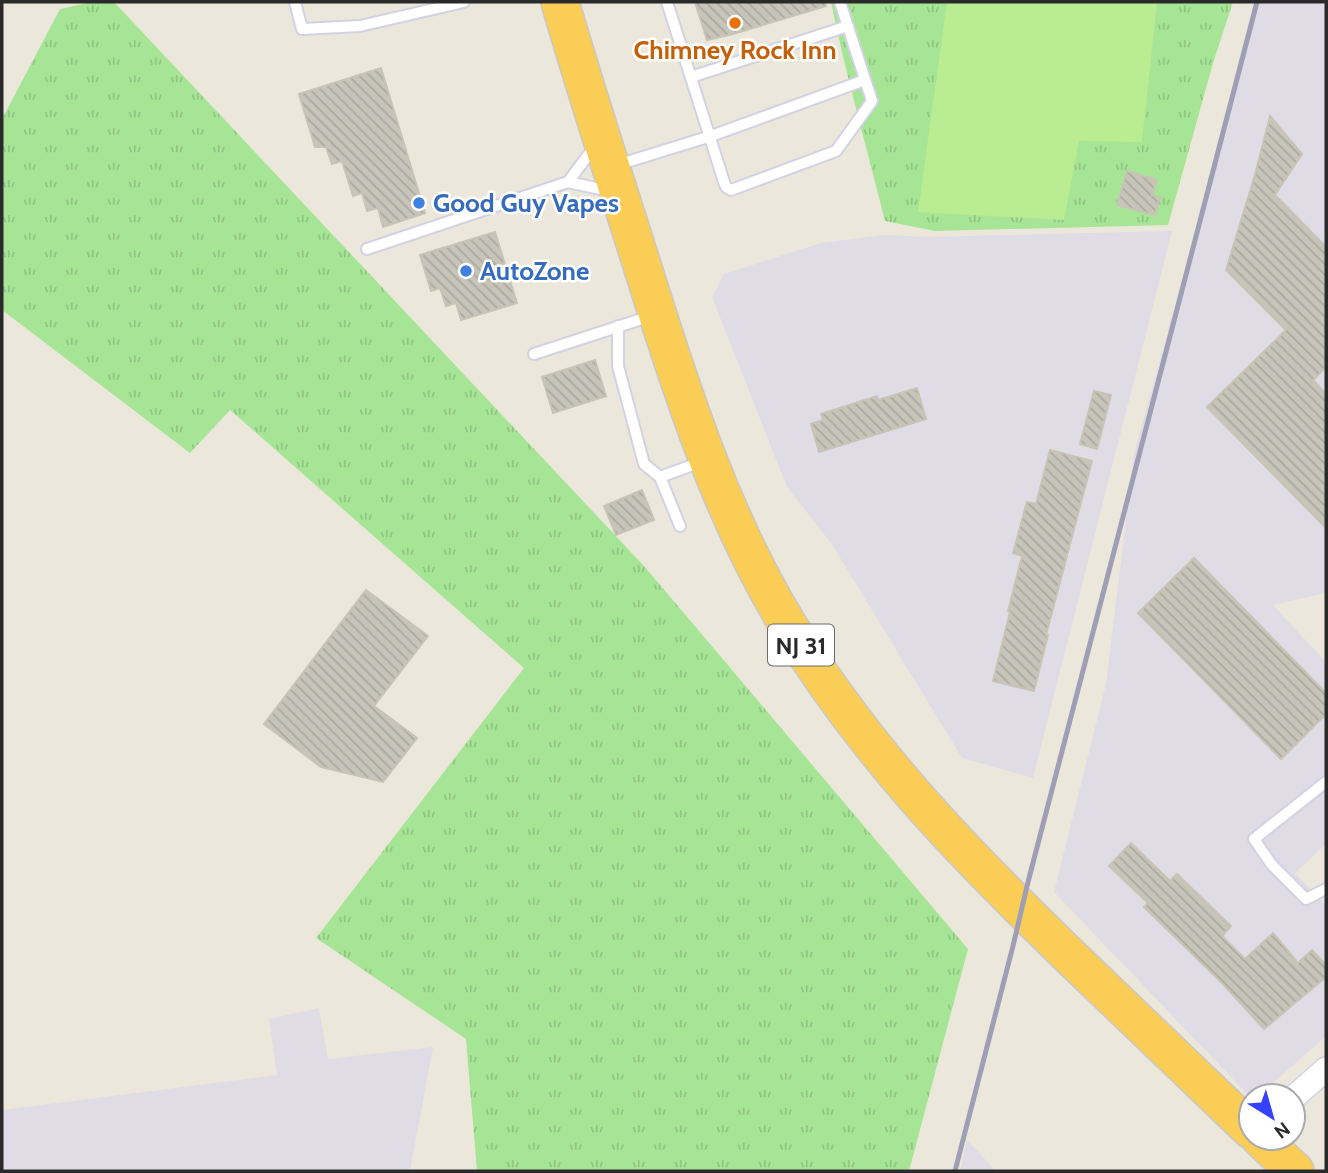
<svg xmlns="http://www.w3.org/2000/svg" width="1328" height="1173" font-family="Cabin,sans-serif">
<defs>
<pattern id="grass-tufts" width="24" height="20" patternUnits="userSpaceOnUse" patternTransform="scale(1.75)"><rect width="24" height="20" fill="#a6e596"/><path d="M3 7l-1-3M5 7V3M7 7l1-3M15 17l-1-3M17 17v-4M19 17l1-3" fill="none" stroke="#8fc581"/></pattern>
<pattern id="building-back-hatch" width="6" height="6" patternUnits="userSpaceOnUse" patternTransform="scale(1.75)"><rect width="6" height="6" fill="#c7c5ba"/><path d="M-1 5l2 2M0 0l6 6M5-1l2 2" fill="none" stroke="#aba9a0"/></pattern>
</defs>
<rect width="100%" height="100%" fill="#ece7db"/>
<!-- industrial -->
<g fill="#e0dce5">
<polygon points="1259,2 1326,2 1326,230 1325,232 1326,234 1326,593 1273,605 1326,662 1326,844 1295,873 1326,905 1326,1036 1258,1096 1251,1096 1251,1098 1054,892 1106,684 1134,454"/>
<polygon points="1172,231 1033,778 962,758 831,543 787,487 712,297 724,274 821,243 884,235 927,237"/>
<polygon points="319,1008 328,1059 433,1047 410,1171 2,1171 2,1110 277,1075 269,1019"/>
<polygon points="967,1140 996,1171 960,1171"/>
</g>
<!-- grass -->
<g fill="url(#grass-tufts)">
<polygon points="92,2 114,2 644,566 968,949 909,1171 477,1171 466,1039 316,938 524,668 230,410 190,453 2,310 2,119 60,9"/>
<path d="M831,2H1233L1213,63L1168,225L935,231L885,221C867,148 846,76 831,2Z"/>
</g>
<!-- pitch -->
<polygon fill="#baec91" points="947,2 1157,2 1142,142 1079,141 1064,220 918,212"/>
<!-- building -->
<g fill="url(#building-back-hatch)" stroke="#c8c4b5" stroke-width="2">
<polygon points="695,2 825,2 826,6 733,34 707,40"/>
<polygon points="381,68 425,213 383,227 378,208 367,211 362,193 353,196 342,161 332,164 326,147 315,147 299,94"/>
<polygon points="1270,116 1302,154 1275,195 1326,247 1326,367 1313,380 1326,394 1326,528 1207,407 1286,330 1226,270 1255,175"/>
<polygon points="1127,171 1157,180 1152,195 1160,197 1155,215 1117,205"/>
<polygon points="495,232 517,303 461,320 456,303 446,306 440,288 431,291 420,255"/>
<polygon points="595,360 606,396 553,413 542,377"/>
<polygon points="917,388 926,419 819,452 811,424 823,420 821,414 877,396 878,400"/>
<polygon points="1094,391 1111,395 1097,449 1080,444"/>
<polygon points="1050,450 1092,461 1046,635 1048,635 1034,691 993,681 1010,612 1008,611 1022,556 1013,553 1027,502 1036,504"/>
<polygon points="642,490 654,520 616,535 604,506"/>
<polygon points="1194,558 1326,693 1326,714 1281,759 1138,613"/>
<polygon points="366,590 428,636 374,706 417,738 383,782 321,767 264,724"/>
<polygon points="1131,843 1170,881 1177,874 1231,926 1222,936 1245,959 1273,933 1298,963 1312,950 1326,965 1326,977 1264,1029 1222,983 1144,907 1148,903 1109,866"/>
</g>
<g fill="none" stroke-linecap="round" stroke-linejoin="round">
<!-- service casing -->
<g stroke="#d1d2e3" stroke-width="14">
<g id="service">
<polyline points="295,2 302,29 360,26 464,2"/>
<polyline points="667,2 724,182 726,187 731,190 836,151 872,101 840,2"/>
<polyline points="691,77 848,26"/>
<polyline points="617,165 711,136 865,80"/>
<polyline points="568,182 610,191"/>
<polyline points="367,249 568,182 595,146"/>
<polyline points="618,326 618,366 644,464 660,477"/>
<polyline points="534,354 651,316"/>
<polyline points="680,526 660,477 701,462"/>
<polyline points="1326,782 1254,839 1272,865 1306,899 1326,889"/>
</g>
</g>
<!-- minor casing -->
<g stroke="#d1d2e3" stroke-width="26">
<polyline id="minor" points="1293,1098 1326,1069"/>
</g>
<!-- trunk casing -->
<g stroke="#c8c8c8" stroke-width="40">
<g id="trunk">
<path d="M560,2C589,102 622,201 653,300C688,410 725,520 785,620C865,753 968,858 1079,965C1136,1020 1193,1075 1251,1130"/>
<polyline points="1260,1138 1295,1171"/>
</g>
</g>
<!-- service -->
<use href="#service" stroke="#fff" stroke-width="10"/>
<!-- minor -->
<use href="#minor" stroke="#fff" stroke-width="23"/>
<!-- trunk -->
<use href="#trunk" stroke="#facd56" stroke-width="37"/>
<!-- rail -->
<polyline stroke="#9e9eb5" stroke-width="5" points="955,1171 1013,946 1028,882 1257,2"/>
</g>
<!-- markers -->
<circle fill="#e8710a" stroke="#fff" stroke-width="2.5" cx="735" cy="23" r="7"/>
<g fill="#3f7fe0" stroke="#fff" stroke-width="2.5">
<circle cx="419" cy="203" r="7"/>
<circle cx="466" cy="271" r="7"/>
</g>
<g text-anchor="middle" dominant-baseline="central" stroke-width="5" stroke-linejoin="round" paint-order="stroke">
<!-- shield labels -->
<rect fill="#fff" stroke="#6a6a6a" stroke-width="2" x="768" y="624.5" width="66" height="41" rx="5"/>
<g font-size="24" font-weight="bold" fill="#2a2a2a">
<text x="801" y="645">NJ 31</text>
</g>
<!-- food labels -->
<g font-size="26" font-weight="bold" fill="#c56008" stroke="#fff">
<text x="735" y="50">Chimney Rock Inn</text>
</g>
<!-- shop labels -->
<g font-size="26" font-weight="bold" fill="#366cbe" stroke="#fff" text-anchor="start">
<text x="433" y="203">Good Guy Vapes</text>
<text x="480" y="271">AutoZone</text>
</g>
</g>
<!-- border -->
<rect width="1328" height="1173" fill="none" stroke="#2a2a2a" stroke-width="7"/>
<!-- north arrow -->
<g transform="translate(1272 1117) rotate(143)"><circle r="33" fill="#ffffff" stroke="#aaaaaa" stroke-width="2"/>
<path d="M0-5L12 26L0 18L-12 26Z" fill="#3641fe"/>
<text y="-10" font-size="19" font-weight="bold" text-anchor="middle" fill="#2a2a2a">N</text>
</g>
</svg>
